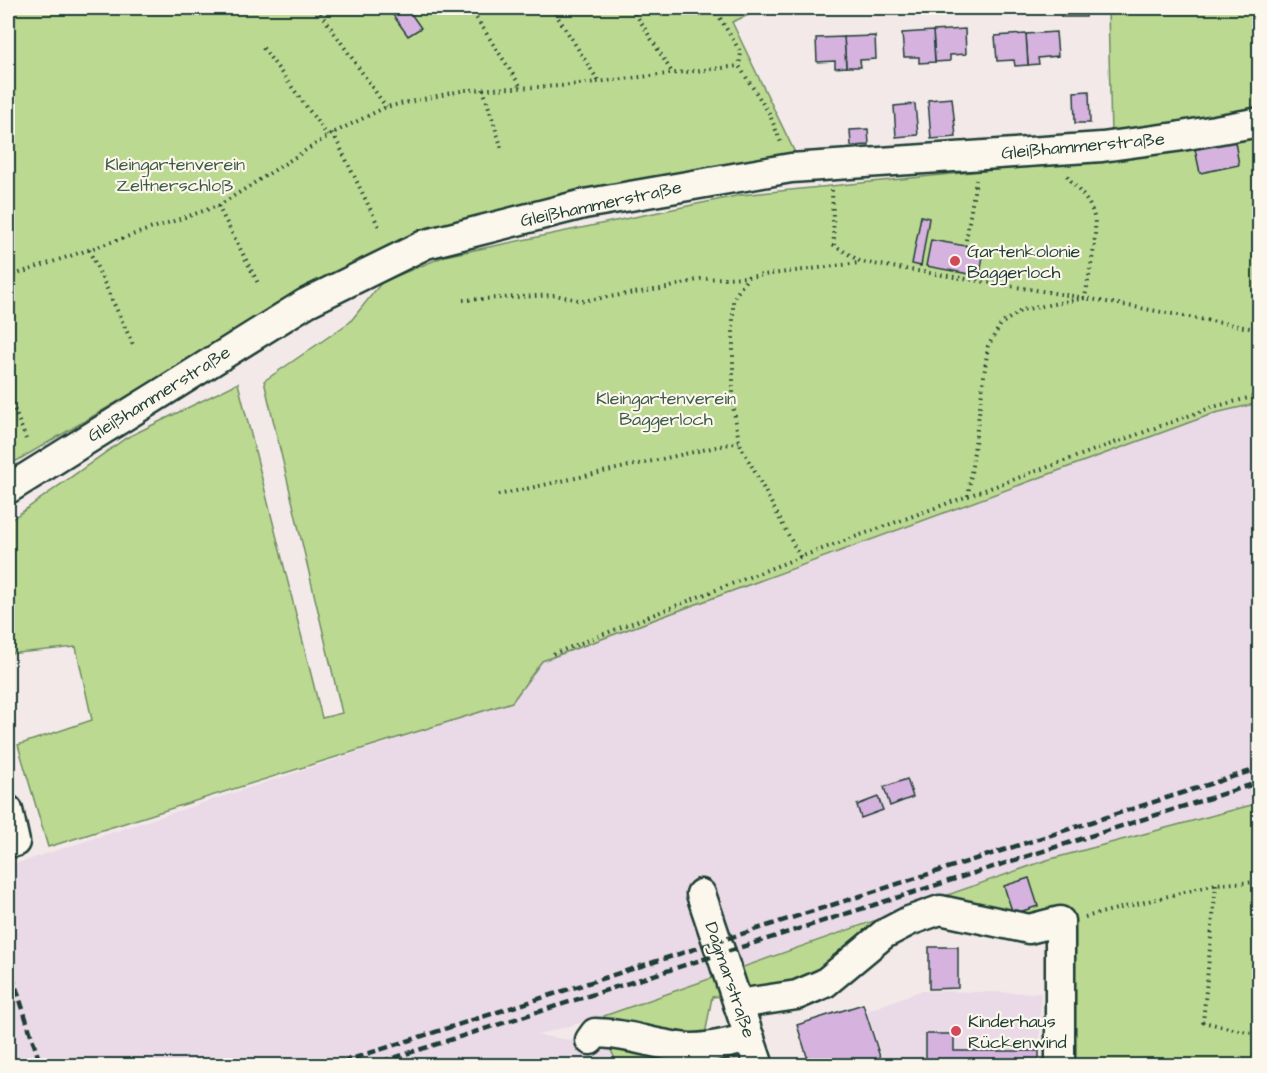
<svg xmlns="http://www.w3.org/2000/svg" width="1267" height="1073" font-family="'Architects Daughter',sans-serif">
<rect width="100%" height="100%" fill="#f3e9e9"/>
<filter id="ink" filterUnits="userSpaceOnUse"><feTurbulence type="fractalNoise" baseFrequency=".0167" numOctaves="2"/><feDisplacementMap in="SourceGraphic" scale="12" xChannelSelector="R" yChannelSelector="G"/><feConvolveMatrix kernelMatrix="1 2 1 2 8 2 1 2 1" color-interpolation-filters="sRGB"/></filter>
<g filter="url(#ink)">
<!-- built -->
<g fill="#ead9e6">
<polygon points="1259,403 1259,803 1047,860 604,1016 537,1035 609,1046 618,1065 8,1065 8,836 15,864 512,702 542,661 1215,413"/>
<polygon points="920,991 1041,993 1039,1065 885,1065 867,1011"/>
<polygon points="746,1055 750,1066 695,1066 711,1058"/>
</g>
<!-- green -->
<g fill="#bcd992" stroke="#6e8b63" stroke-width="1.5">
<polygon points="8,8 765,8 732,22 797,157 639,181 454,221 349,266 8,466"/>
<polygon points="1108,8 1259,8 1259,108 1111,135"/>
<polygon points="1259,129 1259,403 1215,413 542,661 512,702 48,847 18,745 92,720 76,647 8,654 8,522 126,438 238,383 322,718 342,713 264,381 350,322 382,282 445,256 741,195 1063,163"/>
<polygon points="1259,803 1259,1065 1072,1065 1073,926 1022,922 942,903 796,988 712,997 705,1035 711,1058 695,1065 618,1065 609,1046 604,1016 1047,860"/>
</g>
<!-- building -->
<g fill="#d5b3de" stroke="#1f3d34" stroke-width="1.5">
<polygon points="388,8 407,8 421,28 408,36"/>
<rect x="1061" y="8" width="25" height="9"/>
<polygon points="965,29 966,54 950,55 950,61 935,62 933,31"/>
<polygon points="933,31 935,62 919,63 919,57 904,57 902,33"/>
<polygon points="1056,32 1058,56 1038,58 1039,64 1028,65 1026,34"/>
<polygon points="1026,34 1028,65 1015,66 1014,60 997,61 995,36"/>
<polygon points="875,36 876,59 860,60 861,67 846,67 844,37"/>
<polygon points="844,37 846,67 835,68 835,61 817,62 816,38"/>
<polygon points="1089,91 1090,123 1075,123 1074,92"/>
<polygon points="952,98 956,137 931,139 928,100"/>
<polygon points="915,104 918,135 896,137 894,106"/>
<polygon points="868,129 869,145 851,146 850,130"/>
<polygon points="1234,136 1239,165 1200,173 1194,144"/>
<polygon points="921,216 929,218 921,266 912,264"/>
<polygon points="931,240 972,247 970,253 983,255 980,276 926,266"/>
<polygon points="907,779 913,797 890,806 884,787"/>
<polygon points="878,797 883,810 861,818 857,805"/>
<polygon points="1029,878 1038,906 1013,914 1004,886"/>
<polygon points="929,947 958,947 958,988 929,989"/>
<polygon points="863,1004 883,1066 810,1066 797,1025"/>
<polygon points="926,1034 954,1034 954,1051 1039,1051 1039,1066 926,1066"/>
</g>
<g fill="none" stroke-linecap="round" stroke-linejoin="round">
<!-- minor casing -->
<g stroke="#1f3d34" stroke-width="33">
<g id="minor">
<polyline points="8,489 306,303 426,244 584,204 791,168 1102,147 1176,137 1260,122"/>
<polyline points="8,810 15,842"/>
<polyline points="701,894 759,1066"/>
<polyline points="738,1004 797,995 825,983 884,934 909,921 940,910 1029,929 1060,921 1060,1066"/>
<path d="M590,1040L595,1033C628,1033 657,1046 689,1048C710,1049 730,1042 750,1038"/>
</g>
</g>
<!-- path -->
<g stroke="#1f3d34" stroke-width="4" stroke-dasharray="1.5 4.5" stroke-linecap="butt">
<polyline points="317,8 386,107"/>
<polyline points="470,8 521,87"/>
<polyline points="552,8 599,82"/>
<polyline points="632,8 673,74"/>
<polyline points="714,8 741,53 739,66"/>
<polyline points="263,48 328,136"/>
<polyline points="483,89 502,149"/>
<polyline points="333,133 379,227"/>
<path d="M832,190L834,245L861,262L1085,298C1088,276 1100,234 1093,213C1088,197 1074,187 1066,174"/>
<polyline points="218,206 259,285"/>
<polyline points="965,246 976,180"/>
<polyline points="89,250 134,347"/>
<polyline points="8,277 218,206 333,133 386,107 465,90 561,86 739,66 769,113 782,145"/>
<polyline points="463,300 555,295 582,301 667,288 701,279 747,277"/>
<polyline points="8,393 26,439"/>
<polyline points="498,495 739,442"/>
<polyline points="968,496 988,346 1001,324 1022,310 1085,298 1260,330"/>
<polyline points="800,557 739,442 733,405 733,299 748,277 859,263"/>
<polyline points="553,654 800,557 1213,407 1260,395"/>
<polyline points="1216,884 1203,1022 1260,1035"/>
<polyline points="1085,917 1216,884 1260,882"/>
</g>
<!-- minor -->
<use href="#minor" stroke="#fbf7ec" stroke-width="28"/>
<!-- rail -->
<g stroke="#1f3d34" stroke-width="4.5" stroke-dasharray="9 4.5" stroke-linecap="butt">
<polyline points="8,962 41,1066"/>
<polyline points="329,1066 1260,768"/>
<polyline points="368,1066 1260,782"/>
</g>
</g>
</g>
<!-- markers -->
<g fill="#d1495b" stroke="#fbf7ec" stroke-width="2">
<circle cx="955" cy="261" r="6"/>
<circle cx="956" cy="1031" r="6"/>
</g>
<g text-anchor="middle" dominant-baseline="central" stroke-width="4.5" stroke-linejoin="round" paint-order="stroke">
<!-- street labels -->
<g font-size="18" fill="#1f3d34" stroke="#fbf7ec">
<text transform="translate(1083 146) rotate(-5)">Gleißhammerstraße</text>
<text transform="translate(601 204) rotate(-12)">Gleißhammerstraße</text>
<text transform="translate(159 394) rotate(-32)">Gleißhammerstraße</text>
<text transform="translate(730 980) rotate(71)">Dagmarstraße</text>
</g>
<!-- park labels -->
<g font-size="18" fill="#3e5c47" stroke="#fbf7ec">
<text x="175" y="164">Kleingartenverein<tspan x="175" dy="21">Zeltnerschloß</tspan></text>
<text x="666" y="398">Kleingartenverein<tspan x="666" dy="21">Baggerloch</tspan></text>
</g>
<!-- poi labels -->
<g font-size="18" fill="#1f3d34" stroke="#fbf7ec" text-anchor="start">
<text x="967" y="251">Gartenkolonie<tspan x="967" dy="21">Baggerloch</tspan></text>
<text x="968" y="1021">Kinderhaus<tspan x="968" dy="21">Rückenwind</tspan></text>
</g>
</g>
<!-- margin -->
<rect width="1267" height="1073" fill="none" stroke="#fbf7ec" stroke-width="30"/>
<rect x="15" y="15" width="1237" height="1043" fill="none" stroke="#1f3d34" stroke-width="2" filter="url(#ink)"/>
</svg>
